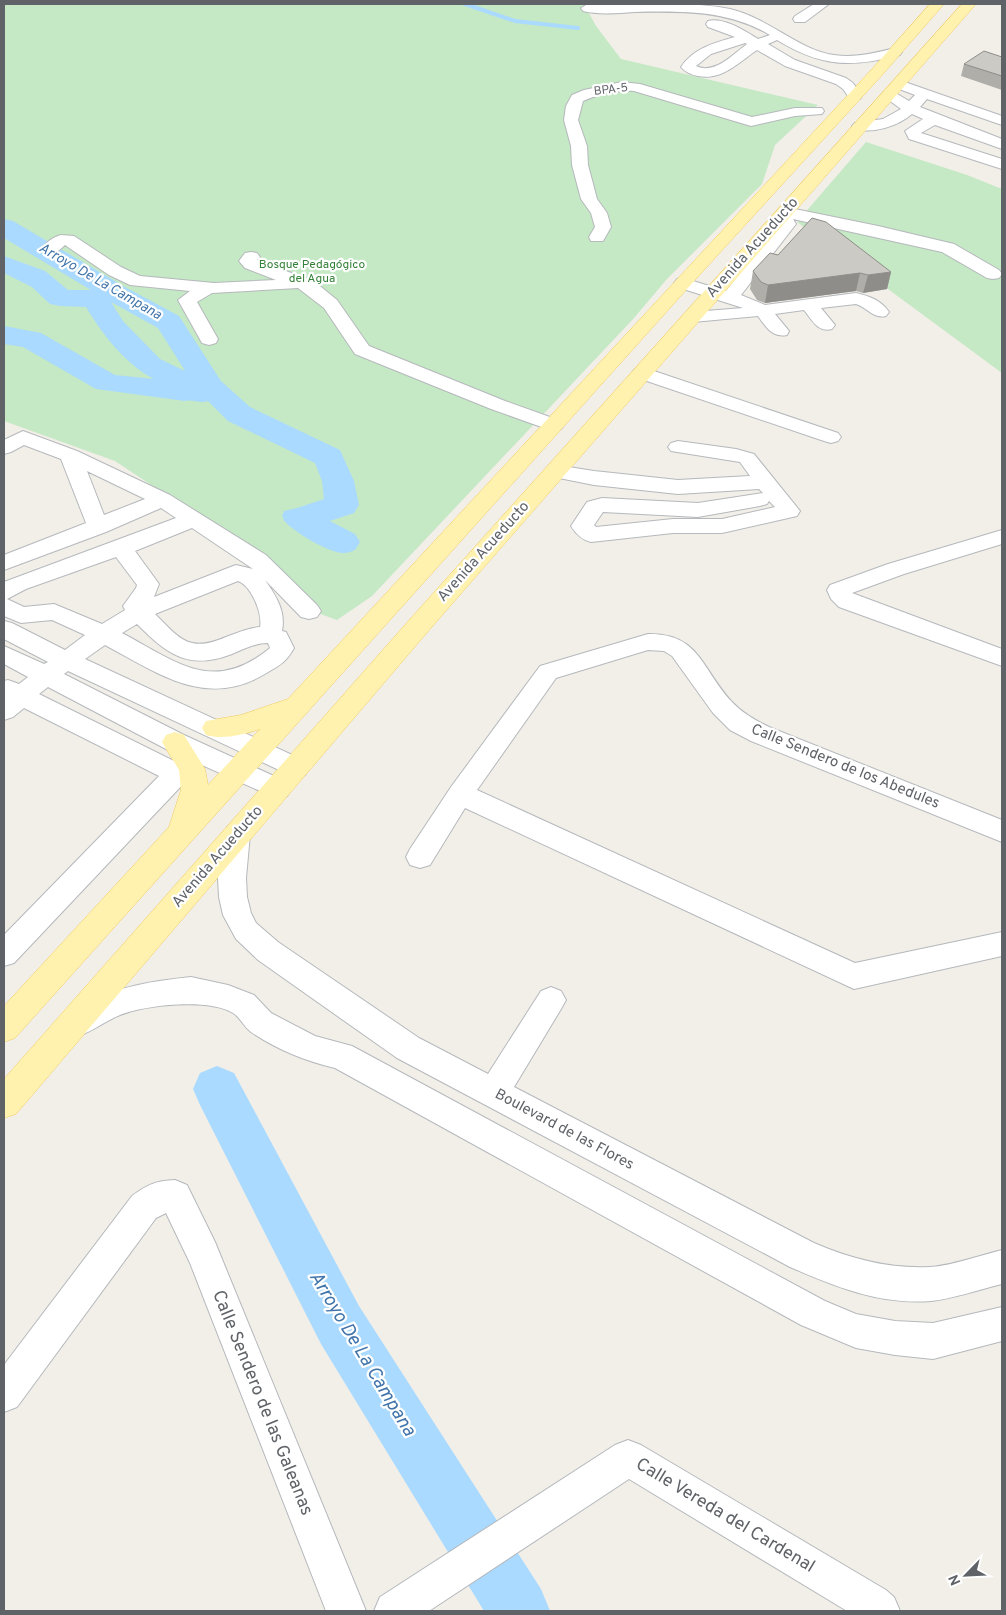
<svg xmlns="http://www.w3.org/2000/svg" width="1006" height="1615" font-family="Overpass,sans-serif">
<rect width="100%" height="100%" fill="#f1efe8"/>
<!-- green -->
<g fill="#c5e8c5">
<polygon points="4,4 584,4 596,26 621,59 818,105 775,145 762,184 667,279 634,318 372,596 337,620 315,612 266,561 115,461 4,421"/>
<polygon points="866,142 967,175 1002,189 1002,373 797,222"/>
</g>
<!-- water -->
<path fill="#aadaff" d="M302,507H314L316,509C313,513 314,517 310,520C302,527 288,523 282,516L284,511Z"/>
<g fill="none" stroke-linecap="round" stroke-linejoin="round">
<!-- stream -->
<polyline stroke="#aadaff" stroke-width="4" points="465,4 515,21 578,28"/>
<!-- river -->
<g fill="#aadaff" fill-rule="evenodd">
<path d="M4,219L13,221L125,287L179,316L221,381L250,407L340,450L354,481L359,505L354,513L330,521L355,534L360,542L355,550C352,551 347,553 344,553C330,554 290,530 283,519L288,511L324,499L322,481L315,463L228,421L208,401C200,404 193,399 185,401L96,389L23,347L4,344V326L41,333L115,375L154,379C125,364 103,335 86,307L60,306L50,304L32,287L4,273V256L45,271L68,290H91L4,238ZM111,302L158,328L185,371L160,359L123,321Z"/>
<polygon points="217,1066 234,1073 359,1306 541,1589 550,1611 484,1611 321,1344 200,1105 193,1089 200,1073"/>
</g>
<!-- minor casing -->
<g stroke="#b5b8bc" stroke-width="2">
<g id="minor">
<path d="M588,4C635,6 683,0 730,9C769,18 798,50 834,55C855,58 875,53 895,48L902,52L900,55C851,68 821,67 777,40L768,44L795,60L846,78L853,83L862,96L860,99H850L843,89L836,84L785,66L757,50C739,62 722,81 698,76C692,75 685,72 681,67C694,48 714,43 735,37L708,27L706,24L708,21C724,17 745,31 758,39L770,35C728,10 682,11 634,12C618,13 599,15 583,11L581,8ZM745,43L747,44C733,54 715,75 696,66L711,54Z"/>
<polygon points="814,4 829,4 805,22 795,22 793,19 795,16"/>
<path d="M899,80L1002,116V125L927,99L920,107L1002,139V149L935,125L921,133L1002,159V169L909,139L905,131L923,119L912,114C898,126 874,134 855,129L852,126L855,123L883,119L901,109L882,95L884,92H894L909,101L915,95L894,87L892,84L894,81Z"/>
<path d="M622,82L640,84L752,117L795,108H822L824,111L822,114L795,116L751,126L634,91C616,90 599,94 583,101L578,120L587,146L588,165L597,199L607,213L611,227L603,241H591L589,237L595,227L591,213L581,199L572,165L571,146L564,120L566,106L572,95L584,90Z"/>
<path d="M785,207L878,226L954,244L999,270L1002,274L999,278L993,279L987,278L942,252L793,219L796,224L741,295L765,305L856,293C869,296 881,300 889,312L886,316C873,319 868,308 856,304L821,308L835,325L832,329C818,333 812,320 804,310L775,314L789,331L787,335C772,338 766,327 758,316L693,322L687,321L684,317L687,313L693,312L743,308L677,287L674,283L677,279L683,278L726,291L780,224L775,215L779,209Z"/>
<path d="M61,235L74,236L121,267L140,276L214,283L276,280L245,268L239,261L245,253L251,252L257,253L260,257L257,260L315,282L337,300L369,346L505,401L561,421L564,425L561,429L554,431L547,429L491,409L355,354L324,308L298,288L212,293L197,302L218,339L216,343L209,345L202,343L178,300L190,291L130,285L109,275L65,245L57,252H45L42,248C47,242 53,237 61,235Z"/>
<polygon points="642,367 838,433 841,437 838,441 831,443 824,441 635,377 632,373 635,369"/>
<path d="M23,431L77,451L170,495L266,555L317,605L321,611L317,617L309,619L301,617L265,580C276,596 286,611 282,631L286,632L294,648C285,664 278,666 263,675C205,709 156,672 105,645L85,659L305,761L309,768L305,775L296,778L68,671L64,674L184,735L287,782L291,789L287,796L278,799L166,749L48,687L39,694L186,767L190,774L186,781L14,963L4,966V935L159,776L24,708L13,717L4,720V681L8,680L19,684L28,677L4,664V646L44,664L48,662L4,639V621L12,623L65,650L85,635L52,620L21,623L4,616V582L176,518L161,508L106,532L4,570V555L86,523L61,459L24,445L11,452L4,454V440ZM87,471L145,499L104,515ZM192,528L253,569L236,565L228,568L154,597L159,584L135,551ZM116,557L137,585L136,588L123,606L125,610L102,624L54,604L24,607L7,599L26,589ZM238,581C251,585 263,614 260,627C248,628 237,633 226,637C189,653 180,639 155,614ZM137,624C167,654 188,671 232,654C244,649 255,643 268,643L270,648C213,695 177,662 122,633Z"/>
<path d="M678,441L736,449L754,454L800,511L797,516L722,533H673L591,542C582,540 576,534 571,526L587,502L602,498L698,503L763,493L759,489L678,494L594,485L549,476L546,471L549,466L556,465L594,471L678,480L750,476L740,462L671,451L668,447L671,443ZM769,501L775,507L722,519H673L596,527L594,525L603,512L698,517L760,506L767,504Z"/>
<polygon points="1002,530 1002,544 904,574 852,593 1002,649 1002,666 839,607 831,599 827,590 830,585 888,564"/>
<path d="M648,634C699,633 701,668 731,701C742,713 755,720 769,727L1002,820V842L751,741L730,730L713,713L672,656L664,651L648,650L556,678L477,790L855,963L1002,932V956L854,989L465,808L430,865L420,868L410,865L406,857L410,849L451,787L540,666Z"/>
<path d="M237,823L246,826L250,834L246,878L247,897L251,913L256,923L278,942L419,1038L488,1074L541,991L551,987L561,991L566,1000L561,1009L514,1087L814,1243C851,1259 889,1269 930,1267C951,1266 981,1255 1002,1250V1284C981,1289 952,1299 931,1301C880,1305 836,1287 790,1267L397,1058L258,960L236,939L223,915L219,897L218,878L224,834L228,826Z"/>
<path d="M191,977L228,985L254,995L271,1013L315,1036L352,1046L825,1301L856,1314L895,1321L933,1323L1002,1307V1341L933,1359L895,1355L856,1348L801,1325L335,1068C305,1061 276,1049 251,1032C244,1027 240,1017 233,1013C208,998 146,1005 120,1015C105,1021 92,1032 76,1037L65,1033L61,1024C66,1013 73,1010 83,1005C118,986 153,981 191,977Z"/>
<path d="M175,1180L187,1185L215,1242L366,1611H326L190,1263L166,1213L156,1218L17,1407L4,1412V1365L132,1196C148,1184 156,1181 175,1180Z"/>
<polygon points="628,1440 641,1445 886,1590 894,1597 900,1611 847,1611 629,1479 429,1611 374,1611 380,1597 615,1445"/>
</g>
</g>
<!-- major casing -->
<g stroke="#f2c960" stroke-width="1">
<g id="major">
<path d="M930,4H944L883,74L704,270L15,1038L4,1042V1006L169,827L181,790L179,770L162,742L166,735L175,732L184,735L205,769L208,785L260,729C243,735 223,740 206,735L202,728L206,721L241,715L288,699L873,68Z"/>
<polygon points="962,4 976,4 430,629 16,1114 4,1118 4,1079 412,617"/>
</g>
</g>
<!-- minor -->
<use href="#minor" fill="#fff" fill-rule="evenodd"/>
<!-- major -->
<use href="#major" fill="#fff2af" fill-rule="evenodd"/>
</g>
<!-- wall -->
<g fill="#afaea9">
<polygon points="1002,57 1002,90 961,76 964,64"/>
<polygon points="778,255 891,272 887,289 863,293 856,291 765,303 757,300 750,289 753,271"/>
</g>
<!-- shaded-wall -->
<g fill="#8f8d8a">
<polygon points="891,272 887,289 863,293 868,275"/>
<polygon points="860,273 856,291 765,303 768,285"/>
</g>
<!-- building -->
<g fill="#cccac5" stroke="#8f8d8a">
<polygon points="984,51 1002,57 1002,76 964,64"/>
<polygon points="812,218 826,222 891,272 868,275 860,273 768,285 761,282 753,271 770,253 778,255"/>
</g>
<g text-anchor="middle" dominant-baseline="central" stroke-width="4.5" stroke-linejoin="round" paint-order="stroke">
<!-- far-street labels -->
<g font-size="12" fill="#5f6368" stroke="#fff">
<text transform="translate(611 90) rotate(-7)">BPA-5</text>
</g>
<!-- far-park labels -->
<g font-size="12" fill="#348238" stroke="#fff">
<text x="312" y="265">Bosque Pedagógico<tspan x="312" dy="14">del Agua</tspan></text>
</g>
<!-- far-water labels -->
<g font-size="14" font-style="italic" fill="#4174aa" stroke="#fff">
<text transform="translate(100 282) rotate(30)">Arroyo De La Campana</text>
</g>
<!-- street labels -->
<g font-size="15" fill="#5f6368" stroke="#fff">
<text transform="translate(753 248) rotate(-48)">Avenida Acueducto</text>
<text transform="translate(484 552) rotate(-48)">Avenida Acueducto</text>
<text transform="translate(845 767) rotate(22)">Calle Sendero de los Abedules</text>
<text transform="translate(218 857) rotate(-49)">Avenida Acueducto</text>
<text transform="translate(564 1130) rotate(28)">Boulevard de las Flores</text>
</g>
<!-- near-street labels -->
<g font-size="18" fill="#5f6368" stroke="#fff">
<text transform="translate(262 1403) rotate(68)">Calle Sendero de las Galeanas</text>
<text transform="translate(725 1516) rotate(31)">Calle Vereda del Cardenal</text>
</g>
<!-- near-water labels -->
<g font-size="19" font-style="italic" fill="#4174aa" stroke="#fff">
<text transform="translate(362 1354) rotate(59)">Arroyo De La Campana</text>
</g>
</g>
<!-- border -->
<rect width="1006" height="1615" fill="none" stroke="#5f6368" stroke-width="10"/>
<!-- north arrow -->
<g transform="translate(966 1575) rotate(246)" stroke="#ffffff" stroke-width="4" paint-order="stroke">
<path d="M0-4L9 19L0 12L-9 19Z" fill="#5f6368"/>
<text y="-8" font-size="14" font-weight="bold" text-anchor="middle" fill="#5f6368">N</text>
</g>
</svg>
